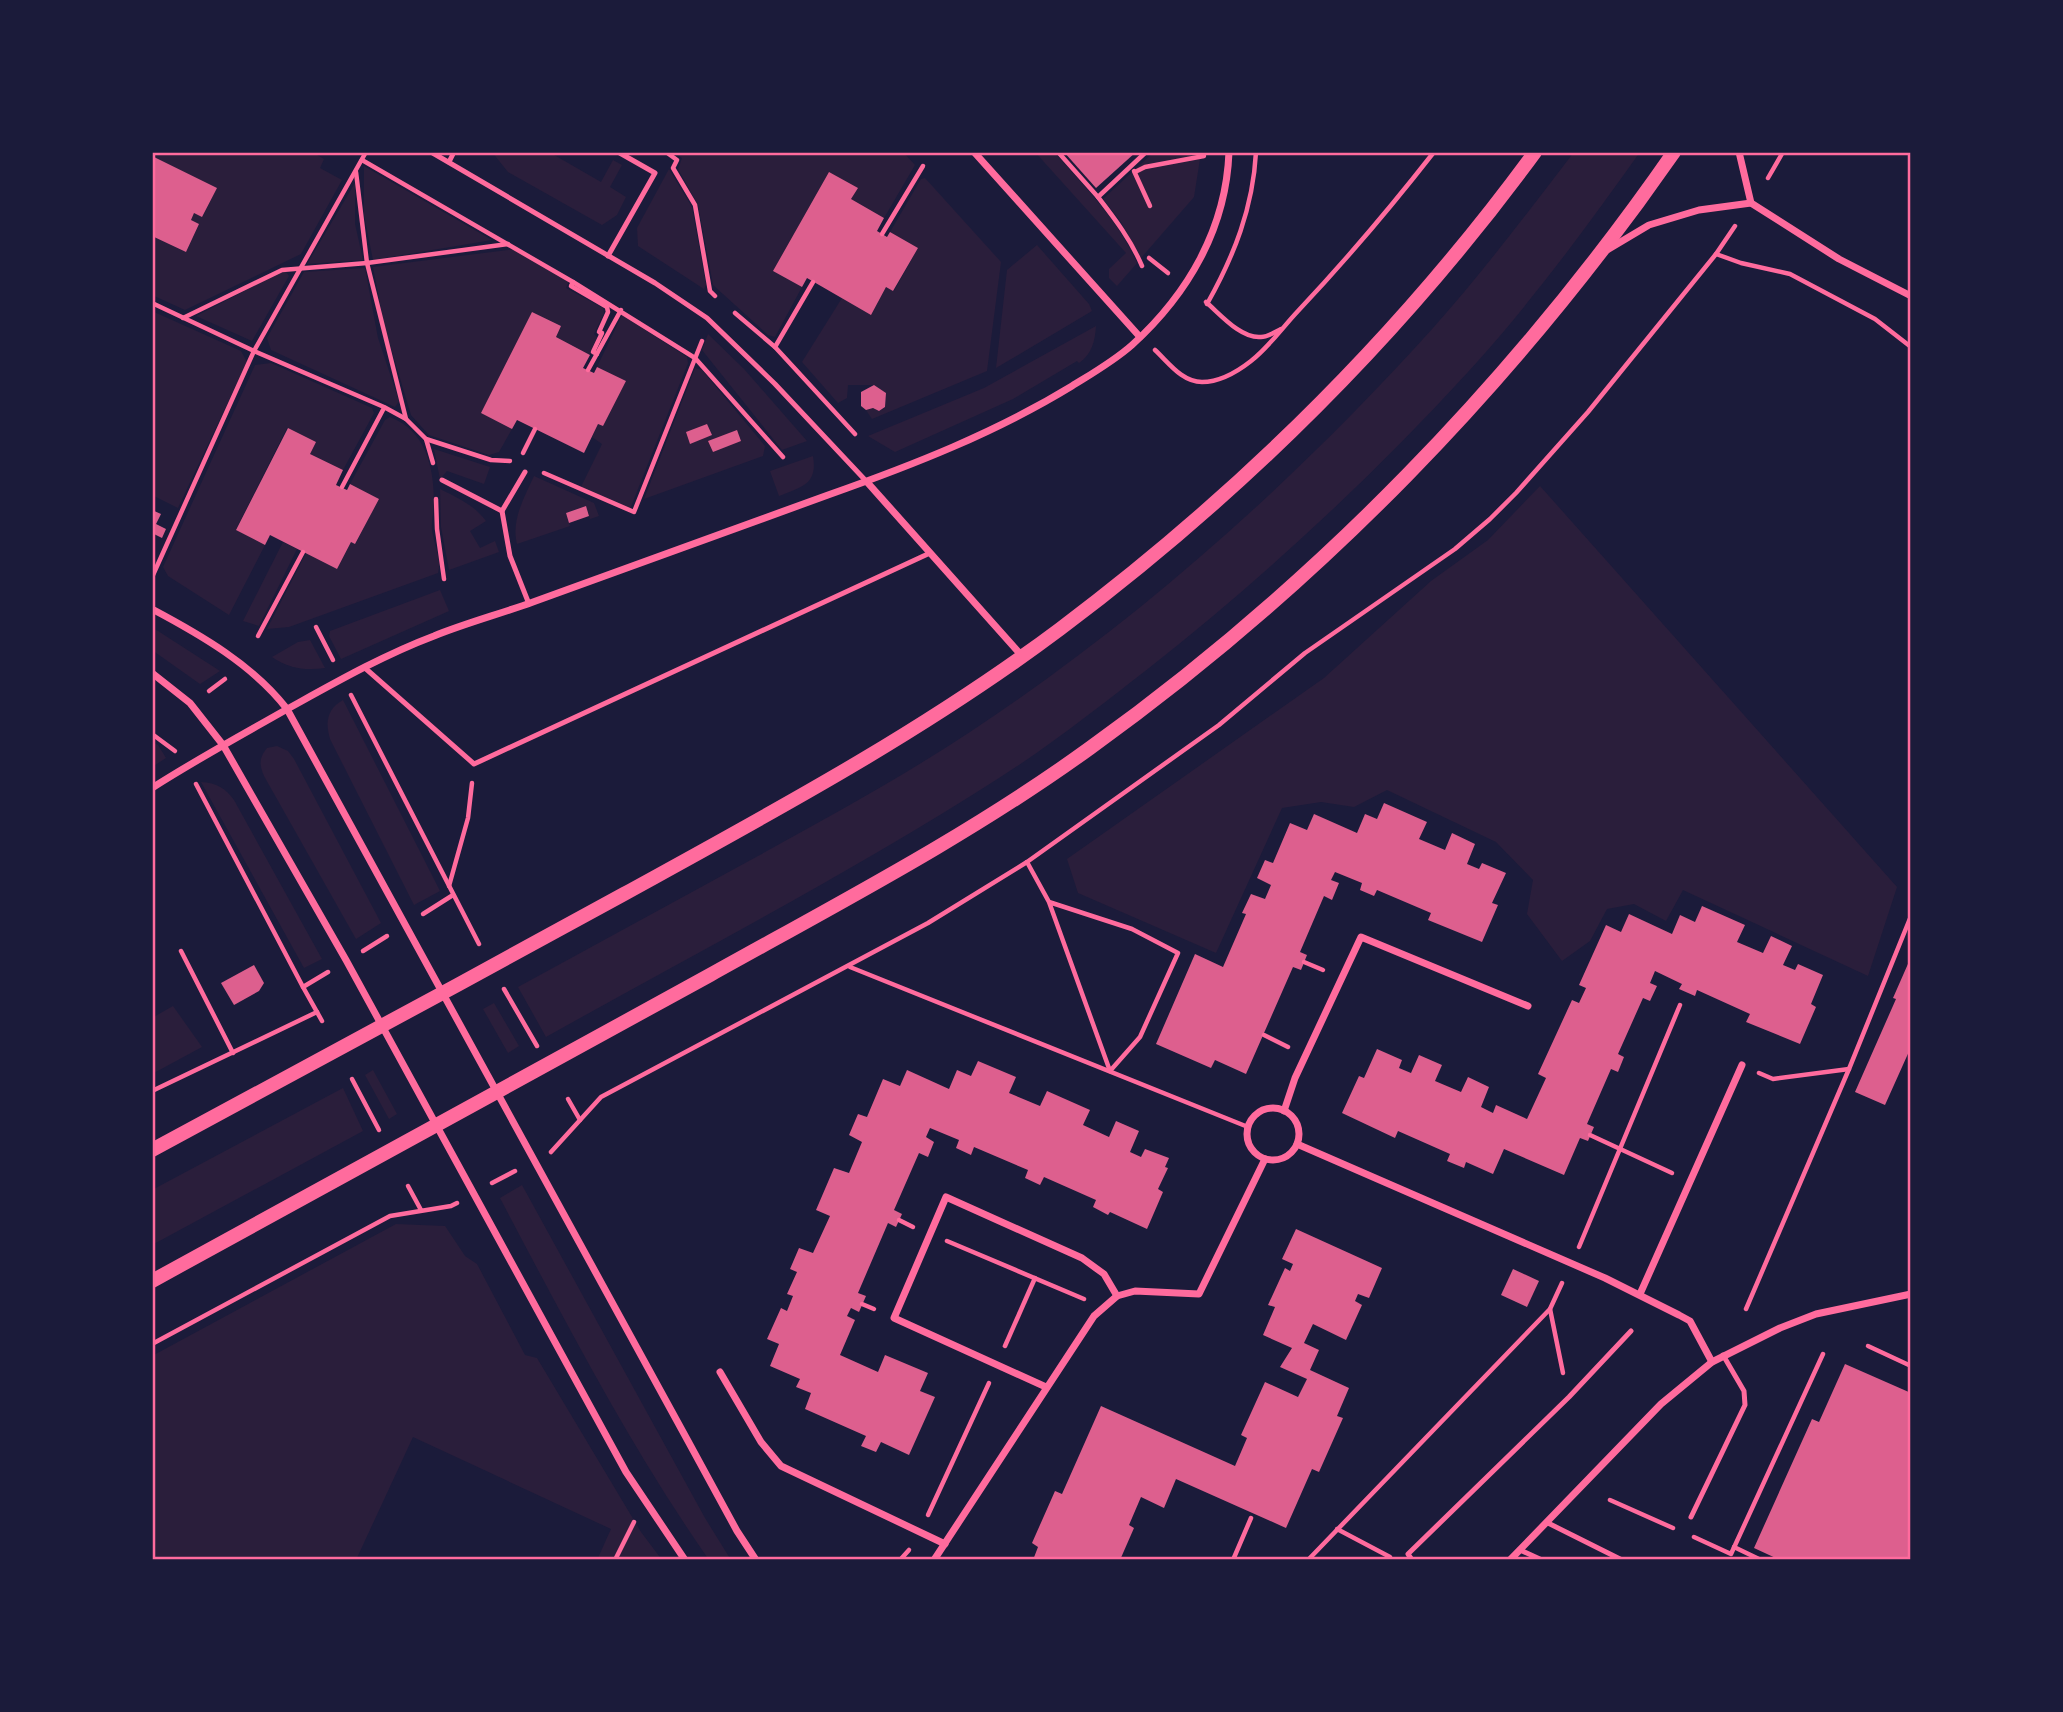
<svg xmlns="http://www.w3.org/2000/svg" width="2063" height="1712" font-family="Mulish,sans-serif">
<rect width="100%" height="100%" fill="#1b1b3a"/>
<!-- green -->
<g fill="#2a1e3b">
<polygon points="152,152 312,152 324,159 320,168 342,180 301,254 185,310 152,295 152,236 186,252 199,224 191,220 194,213 203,216 216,188 152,156"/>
<polygon points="492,152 549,152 601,182 613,160 622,165 610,187 626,197 617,215 602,225 508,172"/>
<polygon points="673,152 903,152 915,165 884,218 851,199 857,188 773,271 802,287 775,337 768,335 713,285 698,205 678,169 682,158"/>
<path d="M1035,152H1054C1084,186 1119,221 1137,263L1117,286L1109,278V269L1126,253Z"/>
<polygon points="1154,152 1193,152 1200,159 1194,197 1141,258 1121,222 1103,199"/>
<path d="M1574,152H1640C1586,228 1531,303 1468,372C1370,479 1263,578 1149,668C1100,706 1051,745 999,778C854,871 696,953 546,1037L518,987C598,943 678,900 758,856C830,816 902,777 970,732C1141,619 1296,480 1433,328C1483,272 1528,212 1574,152Z"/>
<polygon points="364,166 492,240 373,260 364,215"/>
<polygon points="669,169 692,207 706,285 704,289 638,246 637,228"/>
<polygon points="925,178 1001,262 987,371 872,419 866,410 873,408 879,411 885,408 886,393 874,385 848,385 847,398 838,403 802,362 842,298 871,314 886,287 894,291 918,248 890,232 921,179"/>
<polygon points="355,183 355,224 363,260 307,264"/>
<polygon points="1037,245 1089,304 1092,311 996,368 1007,270"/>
<polygon points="515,249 569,281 566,288 603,308 604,313 594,334 597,337 590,355 556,337 561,326 532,312 482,413 512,429 499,452 489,455 429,435 411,415 384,325 373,267"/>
<polygon points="365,268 378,338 399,401 395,407 271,350 267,338 304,272"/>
<polygon points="281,272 286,272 289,276 252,341 196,316"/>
<polygon points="152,311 241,351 247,362 178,508 152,495"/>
<polygon points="622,315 687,357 688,363 630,509 581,487 602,444 592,437 598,424 603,426 625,381 597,367"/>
<path d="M1096,326C1095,341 1092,354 1079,363L1077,361L1013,399L895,452L868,436L984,388Z"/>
<polygon points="708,334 744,369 807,441 782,450 702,350"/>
<polygon points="271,363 372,408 374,413 343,470 310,454 287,428 236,529 265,545 229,615 168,576 163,567 255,365"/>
<polygon points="695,368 702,370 765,446 763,456 644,499"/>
<path d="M390,417C426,431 434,467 434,503C434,512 431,522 432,530C434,545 442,559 438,573L289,627L267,629L306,553L337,569L351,542L356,543L378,499L350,484L385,420Z"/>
<polygon points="434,449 490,467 484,484 447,471 440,479"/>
<path d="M813,456C818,485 801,487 779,496L770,471Z"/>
<path d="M534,476L594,503L599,516L590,519L586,506L566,513L570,526L517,544C511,520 524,498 534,476Z"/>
<polygon points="1540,486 1897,887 1868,976 1683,890 1666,921 1634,904 1607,909 1590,941 1562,961 1527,914 1533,880 1496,842 1387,790 1354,807 1321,802 1282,808 1216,953 1078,893 1067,859 1324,678 1431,581 1488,540"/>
<path d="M440,489C458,498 474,505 486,521L470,531L480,548L495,541L499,552L449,570L441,527Z"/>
<polygon points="283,542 297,549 259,626 243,621"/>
<polygon points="440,590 449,611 341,659 329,636 330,631"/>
<polygon points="152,628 158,631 220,671 200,684 152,650"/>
<path d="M310,640L325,668C305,671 288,668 272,657L298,642Z"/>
<path d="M343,700L440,891L414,905L330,739C325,722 327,709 343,700Z"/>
<polygon points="152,742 158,745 166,758 152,767"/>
<path d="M277,746L288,751L294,759L381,923L356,939L264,776C259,764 259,758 267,748Z"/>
<path d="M201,782C217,783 225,788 234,800L322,959L304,968Z"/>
<polygon points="494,1003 519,1046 508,1053 483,1009"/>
<polygon points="173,1006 202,1047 152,1074 152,1018"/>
<polygon points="373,1070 397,1114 389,1119 365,1075"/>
<polygon points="343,1088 363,1131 152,1245 152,1190"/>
<path d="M522,1185L705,1518L731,1560H709C629,1445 565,1321 500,1198Z"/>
<polygon points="396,1224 445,1226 465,1256 477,1264 525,1355 537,1358 641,1532 662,1560 597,1560 611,1529 413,1437 356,1560 152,1560 152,1356"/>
</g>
<!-- building -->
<g fill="#dd5f8e">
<polygon points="1064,152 1136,152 1096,188"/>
<polygon points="152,156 217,188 202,217 194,213 191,220 199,224 186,252 152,236"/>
<polygon points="829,172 858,188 851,199 884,218 877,231 887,237 890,232 918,248 893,291 886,287 871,315 807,278 802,287 773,271"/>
<polygon points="532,312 561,326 556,337 590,355 583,368 594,373 597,367 626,381 603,426 598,424 584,453 517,420 512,429 481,413"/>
<polygon points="874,385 886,393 885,407 879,411 873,408 866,410 861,406 861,392"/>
<polygon points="707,424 712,435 690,444 686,432"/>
<polygon points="288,428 316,442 310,454 343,470 336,485 347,490 350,484 379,499 355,544 351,542 337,569 270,535 265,545 236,530"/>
<polygon points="737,430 741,441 713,452 708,441"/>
<polygon points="586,506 589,516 569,523 566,513"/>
<polygon points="152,510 161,514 156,524 166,529 162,538 152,533"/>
<polygon points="1384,803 1427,822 1419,839 1445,850 1452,833 1475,844 1467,864 1479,869 1482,863 1506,873 1492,903 1498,905 1482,942 1428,920 1431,913 1377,890 1374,896 1360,890 1362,883 1335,872 1331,880 1339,883 1332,900 1324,896 1300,952 1307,955 1301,970 1293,967 1246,1074 1215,1060 1211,1068 1156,1044 1195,954 1223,967 1246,914 1242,913 1251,894 1265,899 1271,885 1257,878 1265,860 1273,863 1290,823 1307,830 1314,814 1357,833 1365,814 1377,819"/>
<polygon points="1702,906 1745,925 1737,942 1763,953 1771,936 1792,946 1783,965 1795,970 1798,964 1823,975 1811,1004 1816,1007 1800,1044 1746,1022 1750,1014 1697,990 1695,996 1679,989 1682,984 1655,971 1650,983 1657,986 1650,1001 1643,998 1618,1054 1624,1057 1618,1072 1611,1069 1587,1124 1594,1127 1588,1141 1580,1138 1564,1175 1504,1149 1493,1174 1466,1162 1464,1168 1447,1161 1450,1154 1398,1131 1395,1138 1342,1113 1359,1076 1364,1078 1377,1049 1402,1060 1399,1068 1411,1073 1419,1055 1442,1065 1435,1081 1461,1092 1468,1077 1489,1087 1481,1107 1493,1113 1496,1105 1527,1119 1546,1078 1538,1074 1572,1000 1579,1003 1586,988 1579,985 1606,925 1621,932 1629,914 1672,934 1680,915 1695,922"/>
<polygon points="1911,957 1911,1047 1885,1105 1855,1092 1896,999 1893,998"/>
<polygon points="254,965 264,983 259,991 234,1005 221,983"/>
<polygon points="978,1061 1016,1077 1009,1093 1040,1106 1047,1091 1090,1110 1083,1125 1109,1137 1116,1121 1139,1131 1130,1152 1141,1157 1145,1149 1169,1158 1165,1167 1168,1168 1158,1189 1163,1192 1147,1229 1110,1212 1108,1215 1093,1207 1096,1200 1044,1177 1040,1185 1025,1178 1028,1170 974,1147 971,1155 956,1148 959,1140 930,1128 926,1137 934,1142 928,1157 919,1153 894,1210 902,1214 896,1227 888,1223 858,1293 866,1296 859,1312 851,1308 847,1316 855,1320 840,1355 878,1372 885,1355 928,1373 920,1391 935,1397 909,1455 881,1442 876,1452 861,1446 866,1436 805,1409 811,1393 796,1387 800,1379 770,1366 779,1344 767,1339 781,1308 787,1311 793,1296 787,1294 797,1272 790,1269 799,1248 813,1253 830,1216 816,1210 834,1168 849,1173 862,1142 849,1135 858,1114 867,1117 883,1079 900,1086 907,1070 949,1089 957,1070 971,1076"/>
<polygon points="1296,1229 1382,1268 1369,1298 1358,1294 1355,1301 1362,1305 1346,1340 1313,1324 1304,1343 1319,1350 1310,1370 1349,1388 1337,1416 1343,1418 1319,1472 1312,1469 1286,1528 1176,1479 1164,1508 1141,1497 1129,1525 1134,1528 1120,1560 1033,1560 1038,1547 1032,1543 1055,1491 1062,1494 1101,1406 1235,1466 1247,1438 1241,1435 1265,1382 1298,1397 1307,1379 1280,1367 1292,1348 1263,1335 1275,1307 1268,1305 1285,1268 1290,1271 1293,1264 1282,1259"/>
<polygon points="1513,1269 1539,1281 1527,1307 1501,1295"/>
<polygon points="1845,1364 1911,1393 1911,1560 1780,1560 1754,1548 1812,1419 1819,1422"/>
</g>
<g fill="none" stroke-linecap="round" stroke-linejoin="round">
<!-- path -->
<g stroke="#ff6b9d" stroke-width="4.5">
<polyline points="666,152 677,160 673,168 695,205 710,291 715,296"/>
<polyline points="1058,152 1098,197 1146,152"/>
<polyline points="362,160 573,282 695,358 783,457"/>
<polyline points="1134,171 1150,206"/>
<polyline points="356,172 367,263 406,419"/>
<polyline points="1135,172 1145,167 1204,156"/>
<polyline points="1768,178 1783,152"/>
<path d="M1098,197C1115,219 1131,240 1142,266"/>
<polyline points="882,234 923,166"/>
<polyline points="1716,254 1741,263 1790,274 1875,319 1911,347"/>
<polyline points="1149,258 1168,273"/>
<polyline points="573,282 571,286 607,307 608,312 599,332 602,333 593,352 597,354"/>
<path d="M1206,302C1220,314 1241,339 1261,337C1268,337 1275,332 1281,329"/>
<polyline points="152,303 254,351 384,407 406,419 426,439 491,460 510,461"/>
<path d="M1207,304C1234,256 1253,208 1256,152"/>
<polyline points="735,313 775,347 855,434"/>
<polyline points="183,318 282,270 367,263 508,244"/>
<polyline points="775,347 813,282"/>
<path d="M1155,350C1169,363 1182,382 1202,382C1220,382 1237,372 1251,361C1269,347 1282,328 1298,311C1346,260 1391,207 1434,152"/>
<polyline points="588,370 621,310"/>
<polyline points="426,439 433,463"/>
<polyline points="523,453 535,429"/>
<polyline points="544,473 634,512 702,341"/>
<polyline points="342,487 384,408"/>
<polyline points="436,499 437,529 444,579"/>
<polyline points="153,575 254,351 366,152"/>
<polyline points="316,627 333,660"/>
<polyline points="258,636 303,552"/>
<polyline points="209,691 225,679"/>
<polyline points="351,695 479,944"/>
<polyline points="152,734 175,751"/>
<polyline points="196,784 303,987"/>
<polyline points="1027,862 1049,902 1132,929 1178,953 1140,1037 1110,1071 1049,902"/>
<polyline points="449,886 468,818 472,783"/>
<polyline points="423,914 453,895"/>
<polyline points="181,951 233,1053"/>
<polyline points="363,951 387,936"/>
<polyline points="1304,962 1323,970"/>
<polyline points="850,967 1248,1127"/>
<polyline points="504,989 537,1046"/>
<polyline points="322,1021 303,987 328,972"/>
<polyline points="1264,1035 1288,1047"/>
<polyline points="1759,1073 1773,1079 1849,1069"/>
<polyline points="352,1079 379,1130"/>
<polyline points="152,1091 317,1012"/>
<polyline points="568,1099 580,1120"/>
<polyline points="1590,1135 1672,1173"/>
<polyline points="551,1152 601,1097 928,923 1027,862 1219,725 1305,653 1455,549 1490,519 1516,493 1588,412 1716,254 1735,226"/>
<polyline points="492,1183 515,1171"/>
<polyline points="408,1186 421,1210"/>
<polyline points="899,1220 913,1227"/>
<polyline points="947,1241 1084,1299"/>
<polyline points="1579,1247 1680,1005"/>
<polyline points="862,1304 874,1309"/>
<polyline points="1550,1309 1563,1373"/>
<polyline points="1746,1309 1849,1069 1911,916"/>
<polyline points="152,1344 390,1216 451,1206 457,1203"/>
<polyline points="1005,1346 1035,1278"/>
<polyline points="1868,1346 1911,1366"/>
<polyline points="1610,1500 1673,1528"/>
<polyline points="928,1515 989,1383"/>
<polyline points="1337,1529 1390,1557"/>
<polyline points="1694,1537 1731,1554 1823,1354"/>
<polyline points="1734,1547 1761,1560"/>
<polyline points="615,1560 634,1522"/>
<polyline points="900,1560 909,1550"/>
<polyline points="1233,1560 1251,1518"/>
<polyline points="1308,1560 1550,1309 1562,1283"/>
</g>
<!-- service -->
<g stroke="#ff6b9d" stroke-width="5">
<polyline points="431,152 655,283 707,318 775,384 867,482"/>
<polyline points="449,162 454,152"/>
<polyline points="608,256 655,173 618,152"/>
<polyline points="442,480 502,511 510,556 529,604"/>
<polyline points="502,511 525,472"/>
<polyline points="365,668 474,764 930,553"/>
<polyline points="1691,1517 1745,1405 1744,1391 1723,1355"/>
<polyline points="1548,1523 1622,1560"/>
<polyline points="1520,1550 1542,1560"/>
<polyline points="1412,1560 1408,1554 1569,1397 1631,1331"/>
</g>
<!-- minor -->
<g stroke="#ff6b9d" stroke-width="7">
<polyline points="974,152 1140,337"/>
<polyline points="1739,152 1751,203"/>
<polyline points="1607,250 1649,225 1699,210 1751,203 1839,259 1911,296"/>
<polyline points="867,482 1022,656"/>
<path d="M152,609C201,635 253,665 287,709L688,1441L737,1531L756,1560"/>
<polyline points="152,673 190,703 223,745 346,960 626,1472 685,1560"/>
<path d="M152,788C194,761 238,737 282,712C331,685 381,656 434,636C466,623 500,614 533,602C632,567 730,531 828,495C913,465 995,433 1072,386C1093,373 1114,361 1132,345C1188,294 1226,229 1229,152"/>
<circle cx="1273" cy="1134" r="26"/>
<polyline points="1284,1111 1295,1078 1361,937 1528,1006"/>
<polyline points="1297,1144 1605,1278 1679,1315 1690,1321 1712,1362"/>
<polyline points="1640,1294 1742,1065"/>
<polyline points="720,1372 761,1442 781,1466 945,1544"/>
<polyline points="1046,1387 894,1318 946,1197 1082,1258 1104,1274 1117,1296"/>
<polyline points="934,1560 1094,1316 1117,1296 1135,1291 1199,1294 1265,1159"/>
<polyline points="1510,1560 1661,1404 1712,1362 1780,1328 1816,1314 1911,1294"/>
</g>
<!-- secondary -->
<g stroke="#ff6b9d" stroke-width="14">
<path d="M152,1150C310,1065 467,980 624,894C773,812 924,731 1060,629C1241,493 1401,335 1535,152"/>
<path d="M152,1281C339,1180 525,1078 710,975C839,903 970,835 1090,748C1317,585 1515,381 1674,152"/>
</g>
</g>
<!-- border -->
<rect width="2063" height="1712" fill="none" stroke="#1b1b3a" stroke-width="308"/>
<rect x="154" y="154" width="1755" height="1404" fill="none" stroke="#ff6b9d" stroke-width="2.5"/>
</svg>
